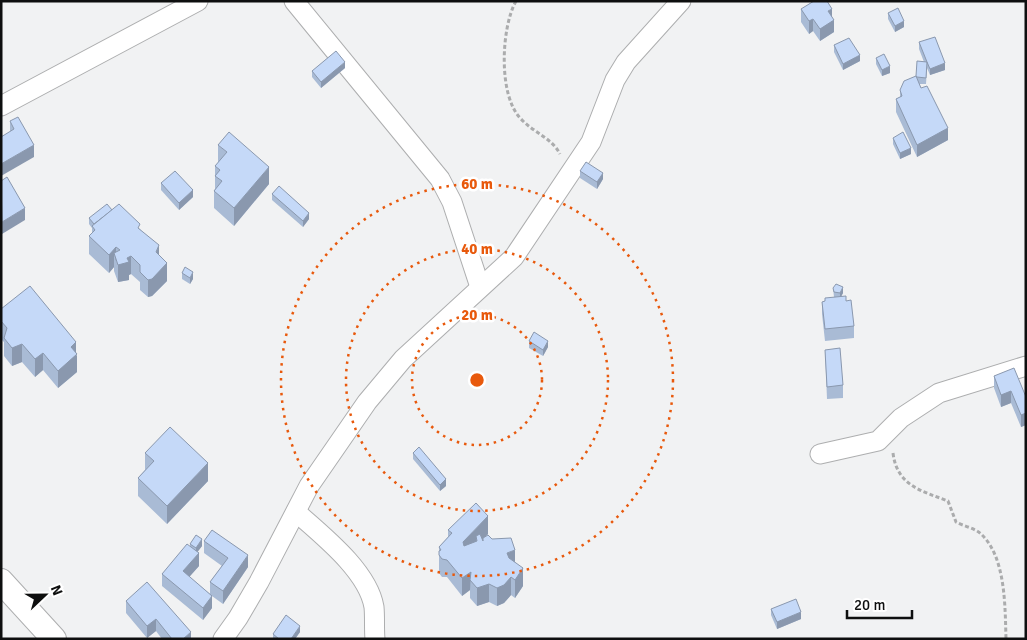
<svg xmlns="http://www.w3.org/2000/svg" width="1027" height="640" font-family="Signika,sans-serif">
<rect width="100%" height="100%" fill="#f1f2f3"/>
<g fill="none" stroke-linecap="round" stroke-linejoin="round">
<!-- minor casing -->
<g stroke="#adaeaf" stroke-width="21">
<g id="minor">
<polyline points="294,1 440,179 452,202 480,287"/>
<polyline points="1,106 198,1"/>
<polyline points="820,454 878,441 901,418 939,393 1026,366"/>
<path d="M296,512C322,535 368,571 374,607C375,617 374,629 375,639"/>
<polyline points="223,639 238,618 259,582 309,486 367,402 403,359 514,257 591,142 615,80 626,62 681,1"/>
</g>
</g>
<!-- tertiary casing -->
<g stroke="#adaeaf" stroke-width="26">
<polyline id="tertiary" points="1,581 54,639"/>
</g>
<!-- path -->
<g stroke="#abacad" stroke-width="3" stroke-dasharray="4 2.5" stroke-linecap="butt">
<path d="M516,1C501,28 498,96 521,119C534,133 552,138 560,154"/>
<path d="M893,453C897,486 922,491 948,501L956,522C963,526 975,528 981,534C1006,557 1005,607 1006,639"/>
</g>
<!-- minor -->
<use href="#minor" stroke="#fff" stroke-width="19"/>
<!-- tertiary -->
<use href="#tertiary" stroke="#fff" stroke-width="24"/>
</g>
<!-- wall -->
<g fill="#a9bbd5">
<polygon points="801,9 832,17 834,32 820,41 813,31 809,34 801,22"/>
<polygon points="888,13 904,27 895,32 888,19"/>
<polygon points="919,42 945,70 930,75 927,68 926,84 919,84 948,140 917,157 896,112 896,99 900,97 900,90 916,76 924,62 919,49"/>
<polygon points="834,45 860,61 843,70 834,52"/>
<polygon points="876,58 890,73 882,76 876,64"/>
<polygon points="345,68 321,88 312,77 312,71"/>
<polygon points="10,121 34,157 10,132"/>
<polygon points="893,138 911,154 900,159 893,144"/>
<polygon points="218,145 269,184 234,226 214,208 214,191 215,189 215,166 218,163"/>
<polygon points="580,171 603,179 597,189 580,178"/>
<polygon points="161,183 193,197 179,210 161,190"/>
<polygon points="272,194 309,219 303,227 272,200"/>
<polygon points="112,210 140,229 159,255 167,281 152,296 148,297 140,290 140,282 131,274 129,275 129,280 118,282 114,271 114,267 109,273 89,254 89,236 92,234 92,228 89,224 89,218"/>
<polygon points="182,273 193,279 190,284 182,279"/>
<polygon points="833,288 843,293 841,296 846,301 854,326 854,338 825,341 822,314 822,302 825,301 834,297"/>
<polygon points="1,309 76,352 77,372 58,388 43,370 35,377 22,362 12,366 4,356 4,342 1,339"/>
<polygon points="529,341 548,347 543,356 529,348"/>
<polygon points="825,350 843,385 843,398 827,399"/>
<polygon points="994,376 1026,397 1026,425 1021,427 1011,403 1001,407 994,388"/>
<polygon points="145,453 208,481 167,524 138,496 138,478 145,470"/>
<polygon points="413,453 446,486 440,491 413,459"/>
<polygon points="448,530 488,534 485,537 492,539 515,563 523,586 515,598 511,595 504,603 497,606 489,602 477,606 470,598 470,590 462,596 447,577 442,577 439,573 439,547 448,537"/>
<polygon points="204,541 248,567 223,604 212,596 212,608 203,620 162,586 162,574 190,546 190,544 202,546 197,552 199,566 189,577 210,594 210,582 222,566 204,553"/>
<polygon points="126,601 191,639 162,639 156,631 147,638 126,613"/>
<polygon points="771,609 801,619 777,629 771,615"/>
<polygon points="300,632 295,639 273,639 273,634"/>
</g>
<!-- shaded-wall -->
<g fill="#8a98ae">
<polygon points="832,9 832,21 834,20 834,32 820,41 820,29 828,11"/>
<polygon points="813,19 813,31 809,34 809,21"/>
<polygon points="904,21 904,27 895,32 895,26"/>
<polygon points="860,55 860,61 843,70 843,64"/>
<polygon points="345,62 345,68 321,88 321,82"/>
<polygon points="945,63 945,70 930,75 930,69"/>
<polygon points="890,66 890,73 882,76 882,70"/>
<polygon points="948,128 948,140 917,157 917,145"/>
<polygon points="34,145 34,157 1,176 1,164"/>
<polygon points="911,148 911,154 900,159 900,153"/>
<polygon points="269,167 269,184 234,226 234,208"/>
<polygon points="603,173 603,179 597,189 597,182"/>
<polygon points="193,190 193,197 179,210 179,203"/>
<polygon points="25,208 25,220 2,234 2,222"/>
<polygon points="309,213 309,219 303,227 303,221"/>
<polygon points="159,245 159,263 156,252"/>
<polygon points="116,247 116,261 114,253 114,267 109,273 109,255"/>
<polygon points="131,256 131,274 129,275 129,280 118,282 118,265 127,258"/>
<polygon points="167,263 167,281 152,296 148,297 148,280"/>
<polygon points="193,272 193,279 190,284 190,278"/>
<polygon points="843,287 843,293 840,299 840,293"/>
<polygon points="548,341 548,347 543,356 543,350"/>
<polygon points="76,342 76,356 77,354 77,372 58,388 58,371 71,347"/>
<polygon points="22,344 22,362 12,366 12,348"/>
<polygon points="43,353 43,370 35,377 35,359"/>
<polygon points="1011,391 1011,403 1001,407 1001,395"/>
<polygon points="1026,413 1026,425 1021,427 1021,415"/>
<polygon points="208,463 208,481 167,524 167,506"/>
<polygon points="446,479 446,486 440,491 440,485"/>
<polygon points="488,516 488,534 477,545 476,536 476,546 463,560 463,542"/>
<polygon points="202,539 202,546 196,554 196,548"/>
<polygon points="515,550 515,567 507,570 507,553"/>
<polygon points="199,553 199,566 183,584 183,571"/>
<polygon points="248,555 248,567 223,604 223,591"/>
<polygon points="523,568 523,586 515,598 515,580"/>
<polygon points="471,572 470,590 462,596 462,578"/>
<polygon points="511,577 511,595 504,603 497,606 497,588"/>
<polygon points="489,584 489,602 477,606 477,588"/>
<polygon points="212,596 212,608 203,620 203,608"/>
<polygon points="801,612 801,619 777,629 777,622"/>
<polygon points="156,619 156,631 147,638 147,626"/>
<polygon points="300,626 300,632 295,639 291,639"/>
<polygon points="191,632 191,639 183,639"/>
</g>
<!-- building -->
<g fill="#c5d9f8" stroke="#8a98ae">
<polygon points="814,1 827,1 832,9 828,11 834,20 820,29 813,19 809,21 801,9"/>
<polygon points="898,8 904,21 895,26 888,13"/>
<polygon points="935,37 945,63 930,69 927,62 926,78 917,77 916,76 917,61 927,62 919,42"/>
<polygon points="849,38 860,55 843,64 834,45"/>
<polygon points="336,51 345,62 321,82 312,71"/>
<polygon points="884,54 890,66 882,70 876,58"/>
<polygon points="916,76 921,88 927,86 948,128 917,145 896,99 902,96 900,90 904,81"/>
<polygon points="18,117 34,145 1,164 1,137 14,129 10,121"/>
<polygon points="229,132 269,167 234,208 214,191 222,181 215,176 220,170 215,166 227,152 218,145"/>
<polygon points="903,132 911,148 900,153 893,138"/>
<polygon points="586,162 603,173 597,182 580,171"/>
<polygon points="175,171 193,190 179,203 161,183"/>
<polygon points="7,177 25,208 2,222 1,181"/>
<polygon points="279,186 309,213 303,221 272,194"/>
<polygon points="107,204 112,210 94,224 89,218"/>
<polygon points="119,204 140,224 138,228 159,245 156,252 167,263 152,279 148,280 140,272 140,265 131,256 127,258 129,262 118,265 114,253 120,250 116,247 109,255 89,236 95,230 92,226"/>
<polygon points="185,267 193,272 190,278 182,273"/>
<polygon points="836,284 843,287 840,293 834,292 833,288"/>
<polygon points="30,286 76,342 71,347 77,354 58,371 43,353 35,359 22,344 12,348 4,338 7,328 1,321 1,309"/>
<polygon points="846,296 846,301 851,300 854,326 825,329 822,302 825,301 825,298"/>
<polygon points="534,332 548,341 543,350 529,341"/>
<polygon points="840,348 843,385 827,387 825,350"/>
<polygon points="1014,368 1026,397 1026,413 1021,415 1011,391 1001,395 994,376"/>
<polygon points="170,427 208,463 167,506 138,478 154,461 145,453"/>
<polygon points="419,447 446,479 440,485 413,453"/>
<polygon points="476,503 488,516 463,542 464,546 477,541 476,536 480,534 483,541 483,538 488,535 492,539 511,538 515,550 507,553 509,558 523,568 515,580 511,577 504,585 497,588 489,584 477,588 470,580 471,572 462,578 447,560 442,559 439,555 439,551 441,550 439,547 452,533 448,530"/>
<polygon points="212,530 248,555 223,591 210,582 228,558 204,541"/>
<polygon points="196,535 202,539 196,548 190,544"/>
<polygon points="187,544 199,553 183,571 212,596 203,608 162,574"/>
<polygon points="147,582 191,632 183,639 172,639 156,619 147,626 126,601"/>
<polygon points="796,599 801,612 777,622 771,609"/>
<polygon points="286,615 300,626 291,639 279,639 273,634"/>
</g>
<!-- distance rings -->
<g fill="none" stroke="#e8590c" stroke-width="2.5" stroke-dasharray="2.5 5">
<circle cx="477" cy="380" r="65"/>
<circle cx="477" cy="380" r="131"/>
<circle cx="477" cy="380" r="196"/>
</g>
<circle cx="477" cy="380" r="8" fill="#e8590c" stroke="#fff" stroke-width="2.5"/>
<g font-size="15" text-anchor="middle" font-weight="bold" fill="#e8590c" stroke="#fff" stroke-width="5" stroke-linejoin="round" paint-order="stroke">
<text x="477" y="189">60 m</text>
<text x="477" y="254">40 m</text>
<text x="477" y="320">20 m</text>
</g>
<!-- border -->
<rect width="1027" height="640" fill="none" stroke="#0e0f0f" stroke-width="5"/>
<!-- north arrow -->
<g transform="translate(45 595) rotate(68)" stroke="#ffffff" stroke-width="4" paint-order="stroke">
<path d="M0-4L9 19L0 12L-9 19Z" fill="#0e0f0f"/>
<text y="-8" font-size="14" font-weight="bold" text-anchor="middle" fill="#0e0f0f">N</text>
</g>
<!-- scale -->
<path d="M847 610v8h65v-8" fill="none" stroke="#0e0f0f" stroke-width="2.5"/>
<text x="854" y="610" font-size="15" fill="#0e0f0f" stroke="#ffffff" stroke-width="4" paint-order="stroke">20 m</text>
</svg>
